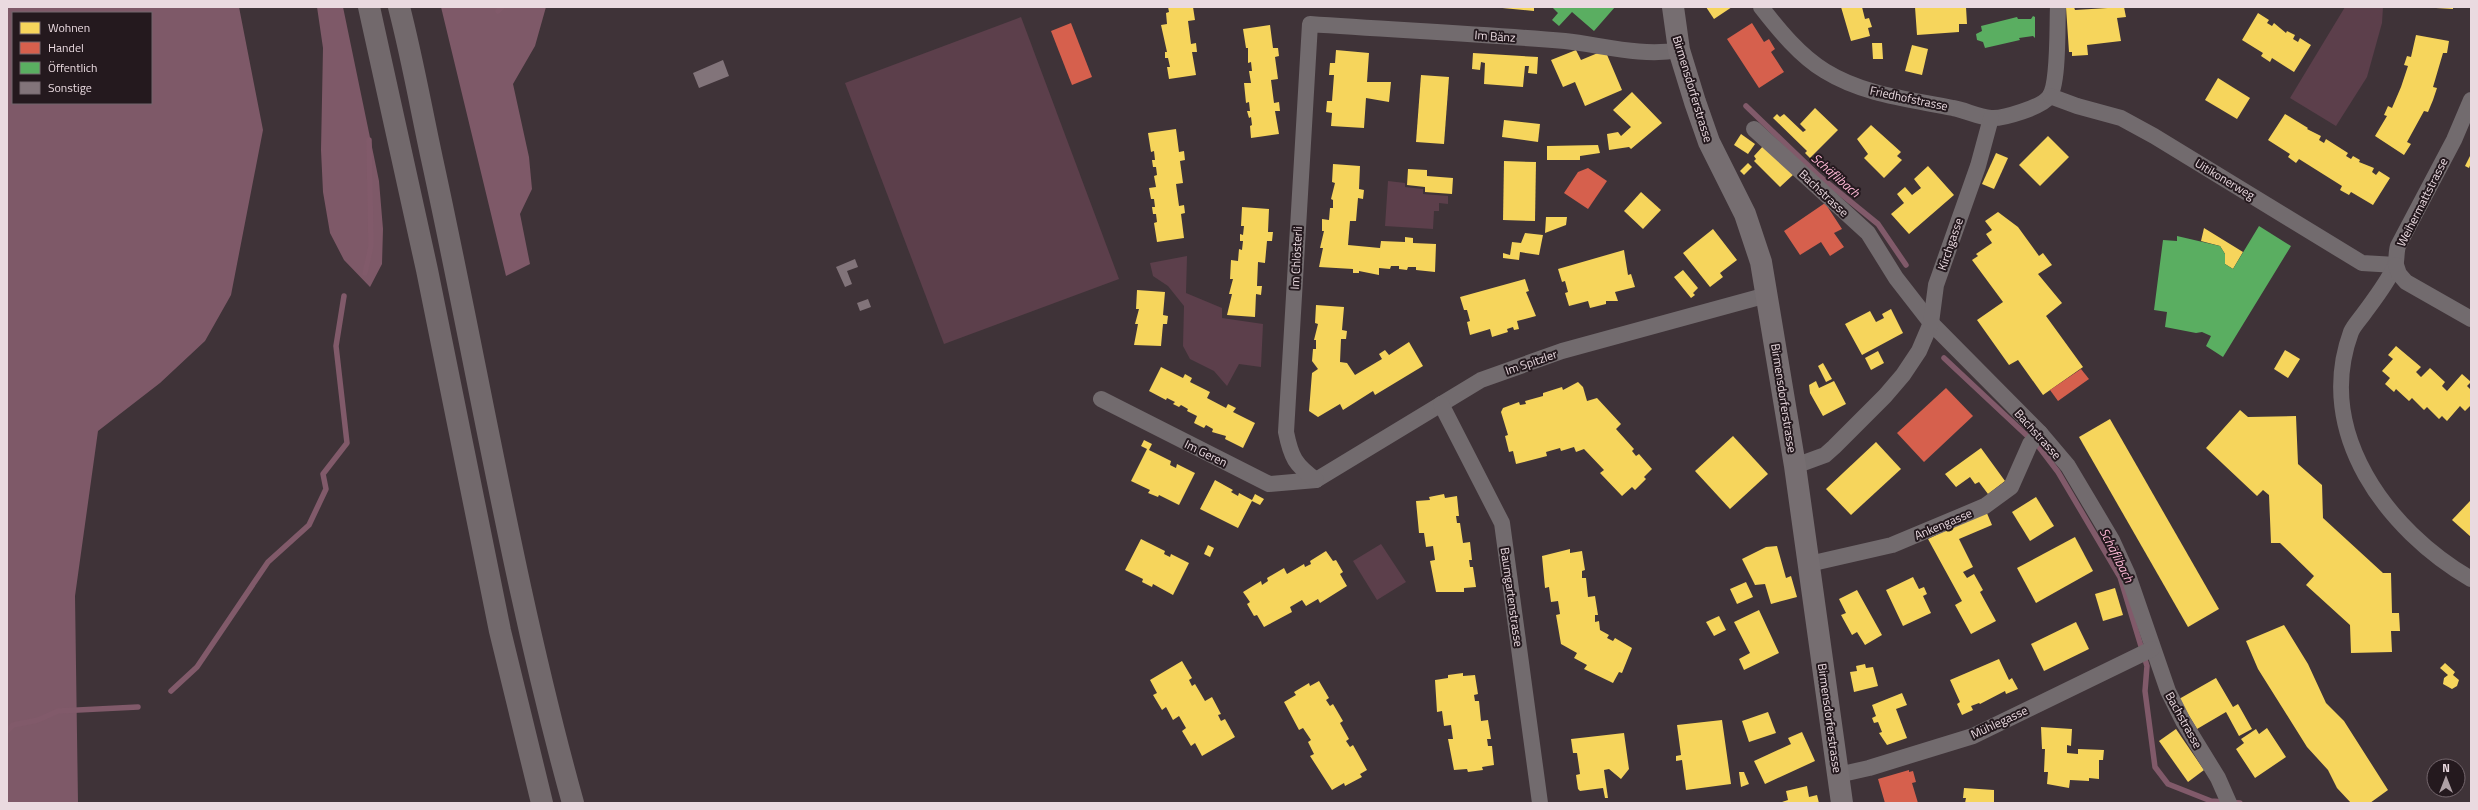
<svg xmlns="http://www.w3.org/2000/svg" width="2478" height="810" font-family="'Titillium Web',sans-serif">
<rect width="100%" height="100%" fill="#3f3338"/>
<!-- green -->
<g fill="#5c3f4b">
<polygon points="2345,7 2383,7 2382,23 2367,77 2336,126 2290,98"/>
<polygon points="1021,17 1119,279 944,344 845,83"/>
<polygon points="1388,181 1405,183 1405,187 1423,189 1423,194 1448,196 1448,204 1439,203 1439,211 1434,211 1433,229 1385,226"/>
<polygon points="1187,256 1186,293 1222,308 1222,318 1263,324 1261,367 1239,364 1227,386 1214,371 1190,359 1183,346 1184,306 1168,286 1153,276 1150,263"/>
<polygon points="1381,544 1406,582 1377,600 1353,561"/>
</g>
<!-- forest -->
<g fill="#7e5968" fill-rule="evenodd">
<path d="M7,7H239L263,130L231,295L205,341L160,383L98,431L75,596L78,803H7ZM13,13H151V103H13Z"/>
<polygon points="317,7 343,7 379,181 383,229 382,264 370,287 344,260 330,233 323,192 321,150 323,48"/>
<polygon points="441,7 546,7 535,46 513,84 529,157 532,189 520,214 530,264 506,276"/>
</g>
<!-- homes -->
<g fill="#f6d55c">
<polygon points="1168,7 1193,7 1195,20 1188,21 1191,44 1196,43 1197,52 1192,52 1196,75 1169,79 1167,67 1170,67 1168,58 1165,58 1165,52 1167,52 1161,25 1167,24 1166,13 1169,12"/>
<polygon points="1492,7 1534,7 1534,11"/>
<polygon points="1706,7 1732,7 1714,19"/>
<polygon points="1841,7 1862,7 1865,19 1869,18 1872,27 1868,28 1870,36 1851,41"/>
<polygon points="1915,7 1966,7 1967,24 1959,24 1959,32 1917,35"/>
<polygon points="2066,7 2074,7 2075,10 2124,7 2126,17 2117,18 2121,41 2087,45 2088,55 2072,56 2072,52 2069,52"/>
<polygon points="2437,7 2453,7 2453,9 2436,8"/>
<polygon points="2258,13 2269,20 2267,23 2272,26 2274,23 2286,33 2287,31 2295,35 2293,39 2298,42 2300,38 2311,45 2294,72 2272,58 2270,62 2261,56 2263,53 2242,40"/>
<polygon points="1270,25 1273,48 1278,48 1279,56 1275,57 1278,79 1271,80 1274,103 1279,102 1280,111 1275,111 1279,134 1251,138 1250,126 1252,125 1251,117 1249,118 1247,111 1250,111 1249,102 1246,103 1244,83 1251,83 1249,71 1252,71 1251,62 1248,63 1248,48 1246,48 1243,29"/>
<polygon points="2416,35 2449,41 2447,53 2443,53 2433,87 2437,88 2433,100 2428,112 2424,111 2407,142 2411,144 2404,155 2375,136 2387,116 2384,115 2388,106 2392,108 2401,87 2408,66 2404,65 2407,56 2411,57"/>
<polygon points="1872,43 1882,43 1883,59 1873,59"/>
<polygon points="1912,45 1928,49 1922,75 1905,71"/>
<polygon points="1336,50 1369,53 1367,82 1391,82 1389,102 1366,98 1364,128 1331,126 1332,113 1326,112 1327,101 1332,101 1334,75 1329,75 1330,63 1335,63"/>
<polygon points="1576,50 1581,60 1605,50 1622,90 1585,106 1575,82 1563,87 1551,60"/>
<polygon points="1473,53 1538,57 1537,74 1528,73 1529,66 1525,66 1523,87 1484,84 1485,63 1481,62 1480,70 1472,69"/>
<polygon points="1421,75 1449,77 1444,144 1416,142"/>
<polygon points="2218,78 2250,98 2237,119 2205,100"/>
<polygon points="1632,92 1662,123 1631,149 1629,147 1609,150 1607,134 1618,132 1621,136 1631,127 1613,110"/>
<polygon points="1815,108 1838,130 1810,158 1805,153 1807,151 1773,118 1777,114 1780,117 1784,114 1803,132 1806,130 1800,124"/>
<polygon points="2285,114 2308,128 2307,129 2321,136 2319,140 2324,143 2326,139 2348,153 2346,156 2351,159 2353,156 2360,160 2359,162 2374,168 2372,172 2376,175 2379,171 2390,178 2373,205 2351,192 2349,195 2340,190 2342,186 2299,159 2296,163 2288,157 2290,154 2268,140"/>
<polygon points="1504,120 1540,124 1538,142 1502,137"/>
<polygon points="1871,125 1901,152 1897,156 1902,160 1884,178 1864,158 1868,154 1857,139"/>
<polygon points="1176,129 1179,152 1184,151 1185,160 1180,161 1183,183 1176,184 1179,206 1184,205 1185,213 1181,214 1184,238 1157,242 1154,223 1157,222 1156,214 1153,214 1152,207 1155,207 1154,199 1151,199 1149,188 1156,187 1154,176 1157,175 1156,167 1153,167 1152,160 1155,160 1154,151 1151,152 1148,133"/>
<polygon points="1741,134 1755,144 1748,154 1734,145"/>
<polygon points="2048,136 2069,157 2040,186 2019,165"/>
<polygon points="1598,145 1600,153 1580,156 1580,160 1547,160 1547,146"/>
<polygon points="1764,145 1794,174 1780,187 1754,161 1756,159 1754,156"/>
<polygon points="1996,153 2008,158 1994,189 1982,184"/>
<polygon points="2470,156 2471,163 2469,168 2465,166"/>
<polygon points="1504,161 1536,162 1535,221 1503,220"/>
<polygon points="1748,163 1752,167 1744,175 1740,171"/>
<polygon points="1333,164 1360,166 1359,189 1364,190 1363,199 1358,198 1356,221 1350,221 1348,245 1380,248 1381,241 1405,242 1405,237 1413,238 1413,243 1436,244 1435,272 1416,270 1416,267 1408,267 1407,270 1399,269 1399,266 1391,266 1390,269 1379,268 1379,275 1359,271 1359,273 1353,273 1353,269 1319,267 1323,248 1320,248 1324,231 1322,231 1322,219 1329,220 1330,208 1333,208 1333,200 1331,199 1335,183 1332,182"/>
<polygon points="1928,166 1954,195 1909,234 1891,214 1904,203 1897,194 1905,187 1912,195 1921,188 1914,179"/>
<polygon points="1408,169 1427,170 1427,176 1453,178 1452,194 1425,192 1425,187 1407,185"/>
<polygon points="1641,192 1661,210 1643,229 1624,211"/>
<polygon points="1242,207 1269,209 1268,232 1273,232 1272,241 1267,241 1265,263 1258,262 1257,286 1262,286 1261,295 1256,294 1255,317 1227,315 1232,294 1229,294 1233,279 1230,279 1231,260 1238,261 1239,249 1242,250 1243,241 1240,241 1240,234 1243,235 1244,226 1241,226"/>
<polygon points="1998,212 2018,227 2039,256 2043,253 2052,265 2038,274 2062,303 2046,316 2083,367 2043,395 2018,360 2009,365 1977,320 2003,302 1972,260 1978,256 1976,254 1992,243 1986,234 1992,230 1985,221"/>
<polygon points="1546,217 1567,217 1566,225 1545,233"/>
<polygon points="2204,228 2243,252 2233,269 2225,264 2225,254 2220,246 2201,241"/>
<polygon points="1713,229 1737,260 1720,273 1723,277 1710,287 1683,253"/>
<polygon points="1525,233 1543,235 1539,255 1520,252 1519,260 1503,258 1503,253 1510,255 1512,242 1521,243"/>
<polygon points="1624,250 1628,275 1631,274 1635,287 1615,292 1618,301 1606,301 1606,304 1590,308 1588,301 1569,306 1565,293 1568,292 1565,281 1562,282 1558,269"/>
<polygon points="1683,270 1698,288 1693,293 1695,295 1691,298 1674,277"/>
<polygon points="1525,279 1529,291 1526,292 1536,316 1517,321 1519,329 1514,330 1513,327 1507,329 1508,332 1492,337 1490,329 1470,335 1467,322 1470,321 1467,310 1464,310 1460,297"/>
<polygon points="1137,290 1165,292 1163,315 1168,316 1167,324 1163,324 1161,346 1134,345 1138,324 1135,324 1139,309 1136,309"/>
<polygon points="1316,305 1344,307 1342,330 1347,331 1346,339 1341,339 1340,362 1347,363 1355,375 1382,359 1379,354 1385,350 1389,355 1409,342 1423,366 1375,395 1373,391 1343,410 1340,404 1318,417 1309,411 1312,373 1318,369 1312,361 1313,349 1316,349 1316,340 1314,340 1318,324 1315,323"/>
<polygon points="1891,309 1903,333 1862,355 1845,324 1870,311 1876,322 1884,318 1882,314"/>
<polygon points="2396,346 2421,367 2416,372 2421,377 2430,368 2445,382 2442,386 2447,391 2462,374 2471,382 2467,386 2471,390 2471,405 2465,411 2460,406 2447,421 2442,416 2439,419 2427,407 2424,410 2412,398 2409,401 2396,389 2394,392 2385,384 2390,378 2382,371 2393,359 2388,355"/>
<polygon points="2285,350 2300,359 2288,378 2274,369"/>
<polygon points="1878,351 1884,363 1871,370 1865,358"/>
<polygon points="1823,363 1832,379 1826,382 1818,366"/>
<polygon points="1161,367 1183,378 1185,374 1192,378 1190,382 1210,392 1207,398 1226,408 1228,404 1236,408 1233,412 1255,423 1243,448 1225,439 1226,436 1212,432 1213,429 1206,425 1204,428 1194,423 1197,416 1187,411 1188,409 1181,405 1179,407 1173,404 1175,402 1167,398 1166,400 1149,391"/>
<polygon points="1816,381 1819,388 1834,381 1846,404 1823,416 1810,393 1809,385"/>
<polygon points="1578,382 1583,387 1587,401 1597,398 1621,424 1616,429 1634,449 1632,451 1636,456 1639,454 1652,469 1644,477 1646,479 1635,490 1632,487 1622,496 1600,473 1604,470 1584,449 1576,452 1574,447 1561,451 1560,448 1546,452 1547,456 1516,464 1513,451 1509,452 1505,436 1508,435 1501,412 1503,408 1519,402 1520,405 1526,404 1525,401 1543,396 1543,393 1562,387 1563,390"/>
<polygon points="2240,410 2248,417 2296,416 2298,464 2322,485 2323,518 2383,573 2391,573 2392,613 2399,613 2400,631 2391,631 2392,652 2351,653 2350,625 2306,585 2314,576 2280,543 2271,543 2269,495 2263,490 2257,496 2206,448"/>
<polygon points="2110,419 2219,609 2188,627 2079,437"/>
<polygon points="1733,436 1768,474 1730,509 1695,471"/>
<polygon points="1144,440 1152,444 1149,450 1171,461 1170,465 1176,468 1177,464 1195,473 1179,505 1159,495 1158,497 1148,493 1150,490 1131,481 1147,449 1141,446"/>
<polygon points="1876,442 1901,469 1851,515 1826,489"/>
<polygon points="1981,448 2005,481 1988,494 1979,482 1975,484 1970,477 1956,487 1945,474"/>
<polygon points="1215,480 1233,490 1231,492 1238,496 1239,493 1252,500 1255,494 1264,499 1260,505 1252,501 1238,528 1200,509"/>
<polygon points="1444,494 1445,498 1457,496 1459,516 1456,516 1457,523 1460,523 1463,543 1470,542 1472,560 1469,560 1470,567 1473,567 1476,587 1464,588 1464,592 1436,592 1430,561 1435,560 1433,546 1426,547 1424,533 1419,533 1416,501 1430,500 1429,497"/>
<polygon points="2036,497 2054,526 2030,541 2012,512"/>
<polygon points="2470,501 2471,503 2471,537 2452,520"/>
<polygon points="1986,511 1992,525 1959,539 1973,567 1963,572 1967,578 1974,574 1983,590 1980,592 1996,621 1971,634 1955,605 1962,601 1928,539"/>
<polygon points="2075,537 2093,571 2036,603 2017,568"/>
<polygon points="1141,539 1165,551 1164,554 1170,557 1171,554 1189,563 1173,595 1153,584 1152,587 1142,582 1143,579 1125,570"/>
<polygon points="1208,545 1214,548 1210,557 1204,554"/>
<polygon points="1777,546 1786,578 1791,576 1797,597 1771,604 1765,584 1755,585 1742,559 1766,547"/>
<polygon points="1570,549 1570,553 1582,551 1585,570 1582,571 1582,578 1586,578 1588,597 1595,596 1598,615 1595,615 1595,622 1599,621 1600,630 1609,635 1607,638 1613,641 1615,638 1632,648 1622,673 1619,672 1613,683 1584,669 1587,665 1574,658 1577,653 1561,644 1556,615 1560,614 1558,601 1551,602 1549,587 1545,588 1542,556"/>
<polygon points="1326,551 1333,561 1336,560 1343,572 1340,574 1347,586 1320,603 1318,599 1306,606 1302,600 1290,607 1292,612 1264,627 1257,615 1254,616 1247,604 1250,602 1243,592 1261,581 1262,585 1268,581 1267,578 1284,568 1287,574 1304,564 1305,567 1311,564 1310,561"/>
<polygon points="1913,577 1919,589 1924,587 1927,594 1923,596 1931,613 1903,626 1886,590"/>
<polygon points="1746,582 1753,597 1737,604 1730,589"/>
<polygon points="2115,588 2123,615 2103,621 2095,594"/>
<polygon points="1857,590 1882,635 1865,645 1857,632 1852,635 1841,615 1846,613 1839,599"/>
<polygon points="1759,610 1779,653 1744,670 1739,659 1750,653 1734,622"/>
<polygon points="1719,616 1726,630 1714,636 1706,622"/>
<polygon points="2076,622 2089,649 2044,671 2031,644"/>
<polygon points="2284,625 2308,664 2326,703 2344,721 2388,790 2370,803 2351,803 2337,788 2328,770 2307,747 2258,669 2246,641"/>
<polygon points="1999,659 2009,680 2012,678 2018,689 2006,694 2005,691 1980,704 1979,703 1971,706 1973,710 1962,715 1957,704 1960,702 1950,680"/>
<polygon points="1182,661 1192,678 1189,680 1192,686 1195,684 1205,701 1212,697 1221,714 1218,715 1221,721 1225,719 1235,737 1202,756 1195,743 1191,746 1182,731 1186,728 1179,716 1173,720 1166,707 1162,710 1153,695 1157,693 1150,680"/>
<polygon points="2445,663 2455,672 2453,675 2459,680 2457,686 2452,689 2443,684 2444,678 2448,675 2440,668"/>
<polygon points="1865,664 1866,668 1873,667 1878,686 1854,692 1850,672 1857,671 1856,666"/>
<polygon points="1463,673 1463,676 1475,675 1478,694 1474,695 1475,701 1479,701 1481,721 1488,720 1491,739 1487,739 1488,746 1492,746 1494,765 1482,767 1483,770 1468,772 1467,769 1454,770 1448,739 1453,739 1451,725 1444,726 1442,711 1437,712 1435,680 1448,678 1448,675"/>
<polygon points="2216,678 2233,707 2238,704 2252,729 2239,736 2226,712 2197,729 2179,699"/>
<polygon points="1319,681 1329,698 1326,700 1330,706 1333,704 1343,721 1340,723 1349,739 1346,741 1350,747 1353,745 1367,770 1360,774 1362,777 1345,786 1344,783 1332,790 1310,756 1314,754 1308,742 1311,740 1303,728 1299,730 1284,702 1296,695 1294,692 1309,683 1310,686"/>
<polygon points="1902,693 1907,705 1896,709 1907,738 1887,745 1879,733 1882,732 1878,722 1874,723 1872,718 1876,716 1872,705"/>
<polygon points="1768,712 1776,733 1749,742 1742,721"/>
<polygon points="1722,720 1731,784 1686,790 1682,760 1676,761 1676,756 1681,755 1677,725"/>
<polygon points="2041,727 2072,729 2071,746 2067,745 2067,753 2078,754 2078,749 2104,750 2103,760 2099,760 2099,779 2089,778 2089,781 2070,780 2069,788 2047,784 2048,772 2044,772 2045,749 2042,749"/>
<polygon points="2267,728 2286,757 2255,778 2236,749 2244,743 2241,739 2256,729 2259,734"/>
<polygon points="2176,729 2204,770 2188,782 2159,741"/>
<polygon points="1802,732 1815,761 1765,784 1754,761 1791,744 1788,738"/>
<polygon points="1624,733 1629,769 1621,779 1609,769 1604,770 1608,798 1605,798 1603,788 1580,791 1578,789 1576,775 1580,774 1577,753 1573,753 1571,739"/>
<polygon points="1739,772 1744,772 1749,784 1741,787"/>
<polygon points="1807,786 1809,797 1817,795 1819,803 1779,803 1788,800 1786,791"/>
<polygon points="1964,788 1994,790 1994,803 1965,803 1966,798 1963,798"/>
</g>
<!-- shops -->
<g fill="#d6604d">
<polygon points="1071,23 1092,77 1072,85 1051,31"/>
<polygon points="1752,23 1764,42 1769,39 1775,49 1771,52 1784,72 1759,88 1727,39"/>
<polygon points="1588,168 1607,181 1588,209 1564,193 1578,172"/>
<polygon points="1825,203 1842,229 1834,233 1844,247 1830,256 1821,242 1800,255 1784,231"/>
<polygon points="2081,369 2089,379 2058,401 2050,390"/>
<polygon points="1946,388 1973,416 1924,462 1897,433"/>
<polygon points="1909,770 1909,772 1913,771 1916,782 1912,783 1918,803 1885,803 1878,779"/>
</g>
<!-- public -->
<g fill="#5aae61">
<polygon points="1552,7 1615,7 1594,31 1572,12 1559,26 1552,20 1558,13"/>
<polygon points="2033,16 2035,17 2035,38 2033,36 2019,38 2020,40 1985,48 1983,42 1977,40 1976,34 1982,31 1981,26 2017,17 2018,19 2031,19"/>
<polygon points="2259,226 2291,246 2223,357 2206,346 2211,336 2202,332 2196,333 2165,327 2167,312 2154,310 2163,240 2177,241 2177,236 2220,246 2225,254 2225,264 2233,269"/>
</g>
<g fill="none" stroke-linecap="round" stroke-linejoin="round">
<!-- stream -->
<g stroke="#815a6a" stroke-width="5.5">
<polyline points="498,11 502,7"/>
<polyline points="1746,106 1819,176 1878,224 1906,265"/>
<polyline points="365,273 371,246 369,140"/>
<polyline points="1944,358 2039,447 2058,472 2120,577 2147,666 2145,691 2155,767 2168,784 2211,801 2240,803"/>
<polyline points="171,691 197,667 268,562 309,525 326,489 323,474 347,443 336,346 344,296"/>
<polyline points="7,731 13,725 38,720 58,711 138,707"/>
</g>
</g>
<!-- building -->
<g fill="#82747a">
<polygon points="723,60 729,76 699,88 693,73"/>
<polygon points="855,259 858,267 847,271 852,284 845,287 836,267"/>
<polygon points="868,299 871,307 860,311 857,303"/>
</g>
<g fill="none" stroke-linecap="round" stroke-linejoin="round">
<!-- street -->
<g stroke="#726b6e" stroke-width="16">
<path d="M1761,7C1779,30 1800,56 1825,71C1864,95 1909,99 1953,108C1965,110 1978,117 1991,118C2003,119 2042,107 2049,97C2059,85 2057,25 2058,7"/>
<polyline points="2050,96 2077,106 2121,118 2154,136 2362,263 2396,265"/>
<path d="M2471,100L2454,140L2398,246C2396,252 2397,261 2395,266C2387,283 2376,297 2365,312C2361,318 2354,325 2351,332C2314,433 2387,530 2471,579"/>
<polyline points="1754,129 1868,233 1896,278 1931,323 2040,433 2068,466 2112,540 2128,575 2168,691 2183,721 2218,778 2229,803"/>
<polyline points="2396,265 2399,274 2406,282 2471,319"/>
<polyline points="1101,399 1269,484 1316,480 1481,380 1562,351 1767,295"/>
<polyline points="1441,404 1502,523 1540,803"/>
<polyline points="1795,466 1825,455 1834,447 1885,396 1903,375 1919,351 1931,323 1936,285 1978,166 1991,118"/>
<path d="M1316,480C1295,465 1291,457 1286,432L1310,24C1395,30 1480,34 1565,41C1602,45 1642,57 1679,50"/>
<polyline points="1809,564 1892,545 1985,506 2011,487 2030,444 2040,433"/>
<polyline points="1838,775 1869,768 1973,736 2152,649"/>
</g>
<!-- secondary -->
<polyline stroke="#766e71" stroke-width="22" points="1673,7 1679,50 1695,102 1709,142 1745,214 1761,262 1795,466 1842,803"/>
<!-- highway -->
<g stroke="#72696c" stroke-width="22">
<polyline points="369,7 427,270 500,631 542,803"/>
<path d="M399,7C412,57 421,108 432,159C479,374 514,591 573,803"/>
</g>
</g>
<g text-anchor="middle" dominant-baseline="central" stroke-width="4" stroke-linejoin="round" paint-order="stroke">
<!-- street labels -->
<g font-size="12" fill="#eadae0" stroke="#24191e">
<text transform="translate(1495 36) rotate(4)">Im Bänz</text>
<text transform="translate(1693 89) rotate(73)">Birmensdorferstrasse</text>
<text transform="translate(1909 98) rotate(12)">Friedhofstrasse</text>
<text transform="translate(2225 179) rotate(31)">Uitikonerweg</text>
<text transform="translate(1824 193) rotate(43)">Bachstrasse</text>
<text transform="translate(2422 202) rotate(-63)">Weihermattstrasse</text>
<text transform="translate(1950 244) rotate(-71)">Kirchgasse</text>
<text transform="translate(1296 258) rotate(-87)">Im Chlösterli</text>
<text transform="translate(1531 362) rotate(-19)">Im Spitzler</text>
<text transform="translate(1784 398) rotate(81)">Birmensdorferstrasse</text>
<text transform="translate(2038 434) rotate(48)">Bachstrasse</text>
<text transform="translate(1206 453) rotate(26)">Im Geren</text>
<text transform="translate(1943 524) rotate(-23)">Ankengasse</text>
<text transform="translate(1512 597) rotate(82)">Baumgartenstrasse</text>
<text transform="translate(1830 718) rotate(82)">Birmensdorferstrasse</text>
<text transform="translate(2184 720) rotate(61)">Bachstrasse</text>
<text transform="translate(1999 722) rotate(-25)">Mühlegasse</text>
</g>
<!-- water labels -->
<g font-size="13" font-style="italic" fill="#feb8d5" stroke="#24191e">
<text transform="translate(1836 175) rotate(41)">Schäflibach</text>
<text transform="translate(2117 555) rotate(63)">Schäflibach</text>
</g>
</g>
<!-- border -->
<rect width="2478" height="810" fill="none" stroke="#eadae0" stroke-width="16"/>
<!-- legend -->
<rect x="12" y="12" width="140" height="92" fill="#24191e" stroke="#73666c"/>
<rect x="20" y="22" width="20" height="12" fill="#f6d55c" stroke="#73666c"/>
<text x="48" y="32" font-size="12" fill="#eadae0">Wohnen</text>
<rect x="20" y="42" width="20" height="12" fill="#d6604d" stroke="#73666c"/>
<text x="48" y="52" font-size="12" fill="#eadae0">Handel</text>
<rect x="20" y="62" width="20" height="12" fill="#5aae61" stroke="#73666c"/>
<text x="48" y="72" font-size="12" fill="#eadae0">Öffentlich</text>
<rect x="20" y="82" width="20" height="12" fill="#82747a" stroke="#73666c"/>
<text x="48" y="92" font-size="12" fill="#eadae0">Sonstige</text>
<!-- north arrow -->
<g transform="translate(2446 778)"><circle r="19" fill="#24191e" stroke="#73666c"/>
<path d="M0-3L7 15L0 10L-7 15Z" fill="#aea0a5"/>
<text y="-6" font-size="11" font-weight="bold" text-anchor="middle" fill="#eadae0">N</text>
</g>
</svg>
